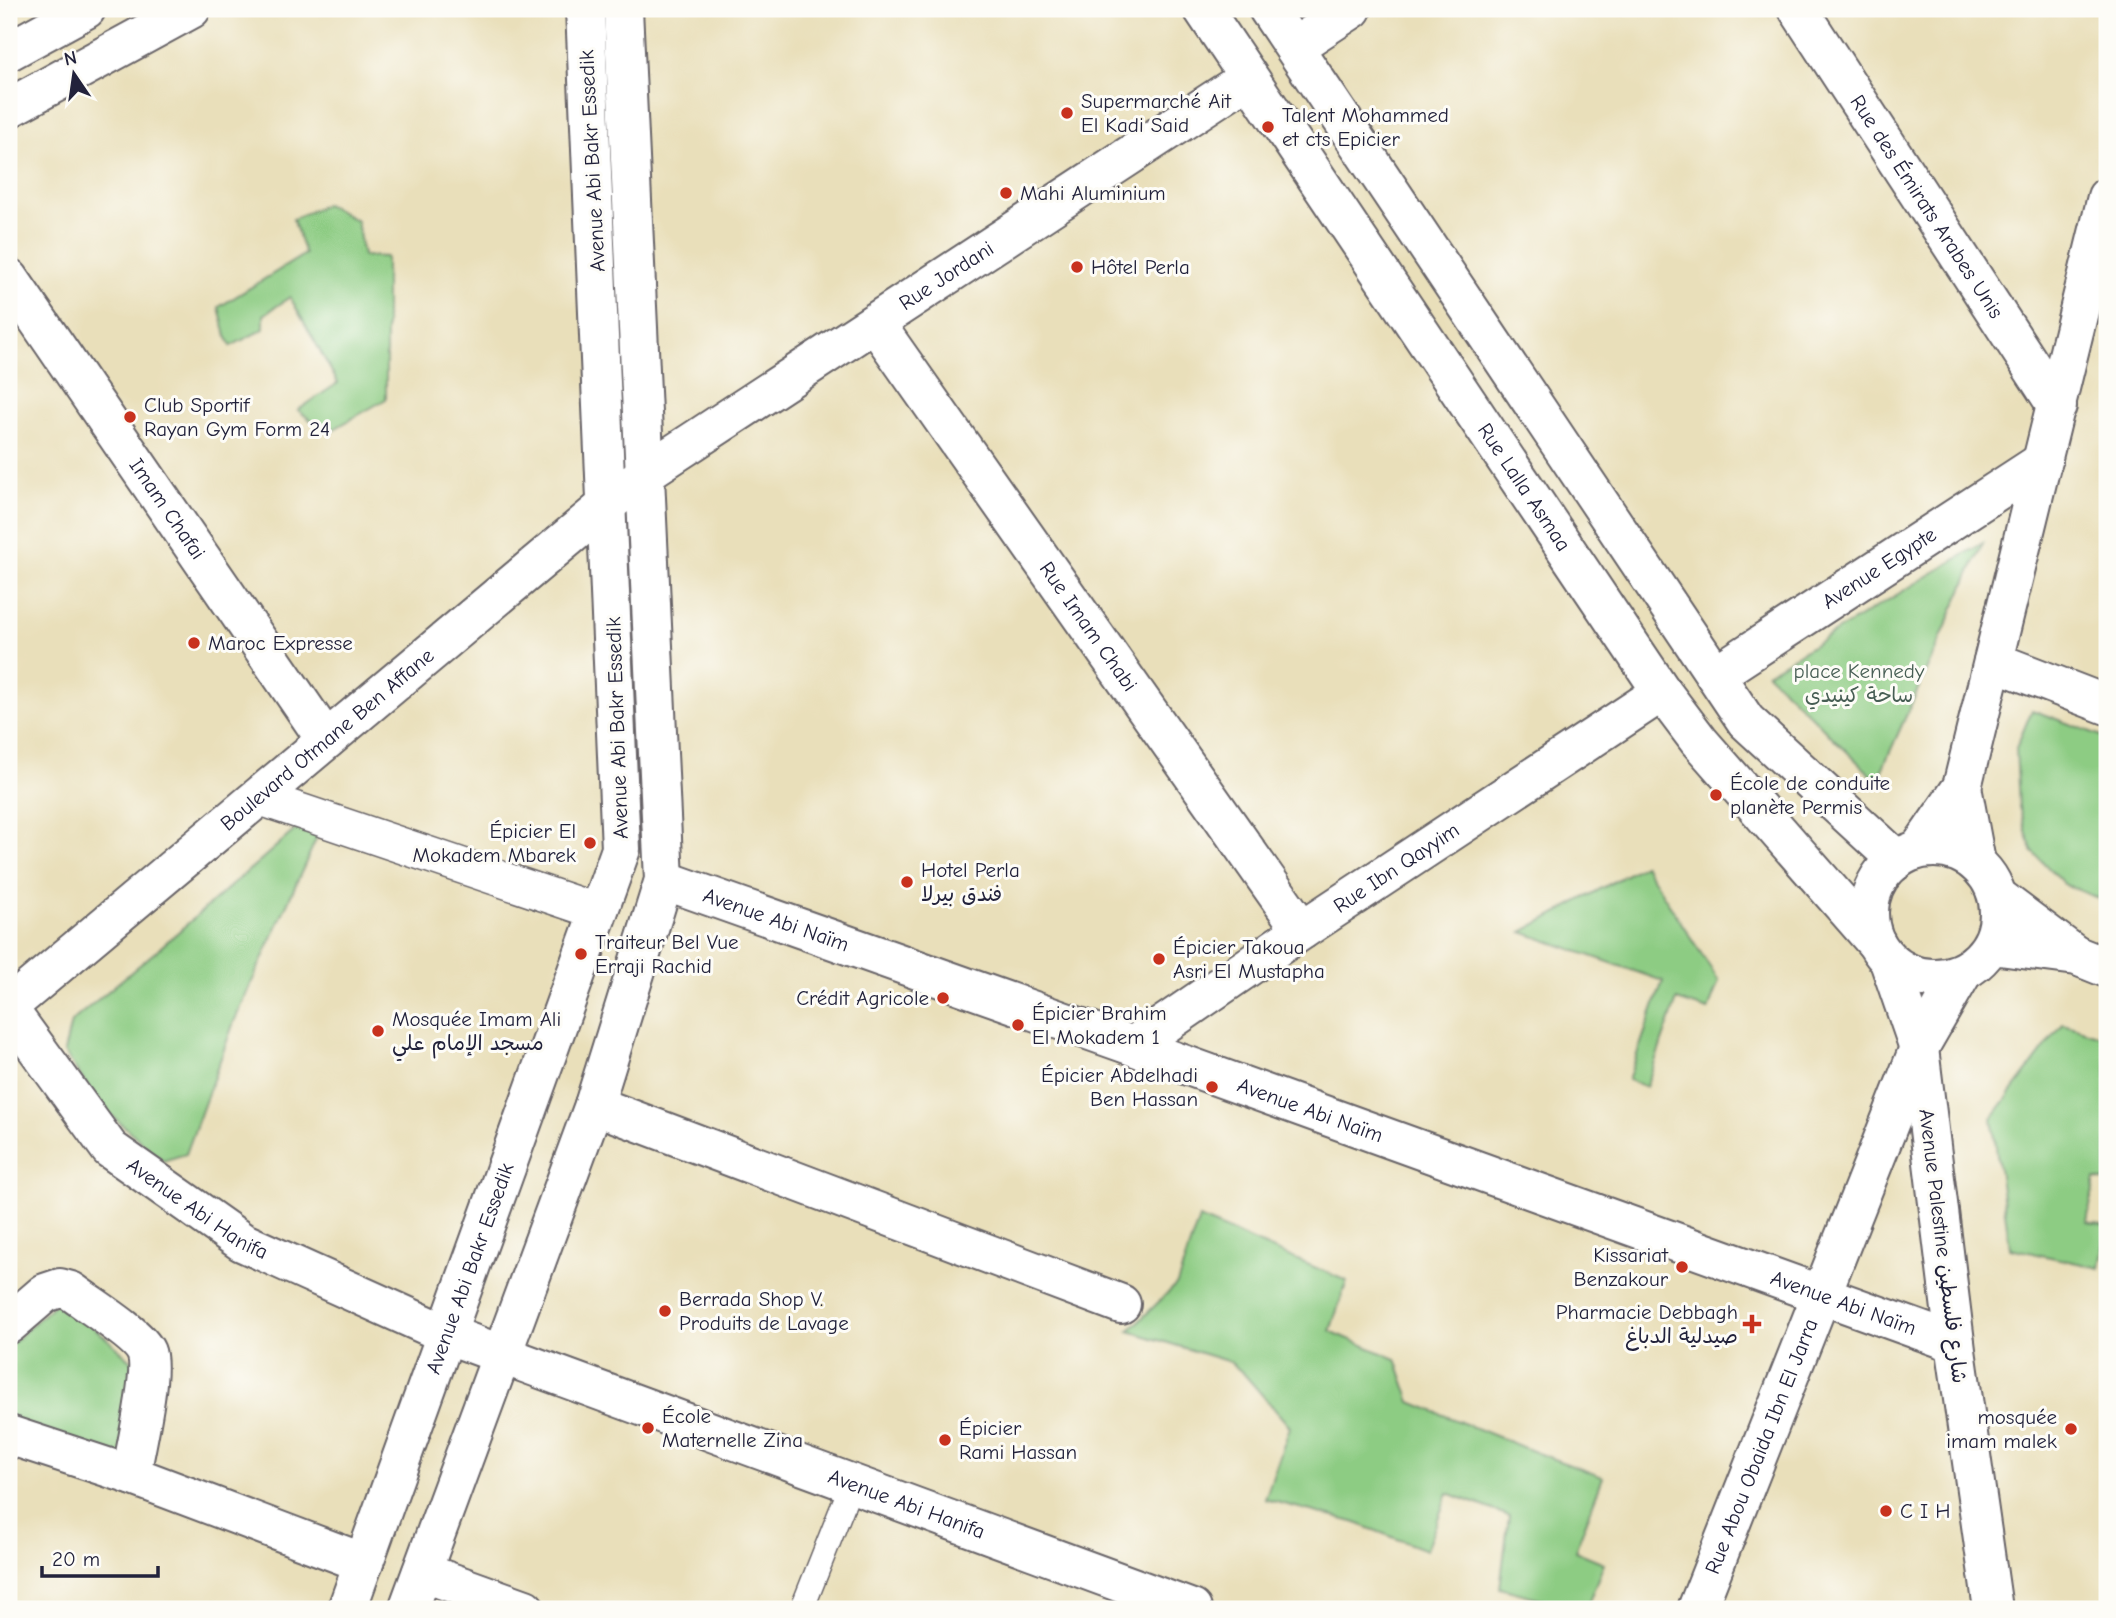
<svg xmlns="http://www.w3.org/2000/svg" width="2116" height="1618" font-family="'Comic Neue','Playpen Sans Arabic',sans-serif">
<rect width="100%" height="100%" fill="#fdfcf7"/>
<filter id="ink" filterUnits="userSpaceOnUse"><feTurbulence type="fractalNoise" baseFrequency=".0143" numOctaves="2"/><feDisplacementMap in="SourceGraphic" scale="14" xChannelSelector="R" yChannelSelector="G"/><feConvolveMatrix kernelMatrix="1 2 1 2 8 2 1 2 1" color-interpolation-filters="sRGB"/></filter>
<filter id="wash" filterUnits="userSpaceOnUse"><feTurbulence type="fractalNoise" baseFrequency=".00686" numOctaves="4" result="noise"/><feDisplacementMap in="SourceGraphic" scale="28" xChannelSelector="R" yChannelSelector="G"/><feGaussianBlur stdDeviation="1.57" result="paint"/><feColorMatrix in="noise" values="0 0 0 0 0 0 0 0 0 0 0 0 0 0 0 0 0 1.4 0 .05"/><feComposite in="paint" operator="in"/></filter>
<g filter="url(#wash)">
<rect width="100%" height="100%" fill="#e9dfba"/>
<!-- green -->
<g fill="#8dcc83" stroke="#58775f" stroke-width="2">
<polygon points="326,204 357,221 363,256 386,257 386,399 327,433 298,410 338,383 290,297 264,315 264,329 231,346 226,336 219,307 305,254 293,219"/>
<polygon points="1983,543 1877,781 1767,673"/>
<polygon points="2032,710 2107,738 2107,902 2064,884 2032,851 2019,807 2016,748"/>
<polygon points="303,823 319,833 234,1022 186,1154 163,1161 101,1106 64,1052 71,1022 154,953"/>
<polygon points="1644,865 1719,981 1708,1010 1677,1000 1646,1087 1628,1080 1663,981 1522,932"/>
<polygon points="2063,1024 2107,1038 2107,1181 2095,1179 2087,1222 2107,1226 2100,1268 2010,1248 1992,1118"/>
<polygon points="1199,1218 1347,1281 1330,1331 1396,1359 1411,1402 1537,1453 1603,1477 1575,1551 1604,1563 1586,1609 1579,1609 1500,1588 1509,1516 1448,1493 1426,1550 1353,1522 1265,1499 1290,1427 1244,1374 1230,1362 1129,1331 1177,1284"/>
<polygon points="61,1298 140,1368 123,1470 9,1427 9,1346"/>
</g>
</g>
<g filter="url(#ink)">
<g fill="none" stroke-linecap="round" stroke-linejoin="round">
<!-- service casing -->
<g stroke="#686467" stroke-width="26">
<polyline id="service" points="802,1609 852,1483"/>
</g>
<!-- pedestrian casing -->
<g stroke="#686467" stroke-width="38">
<polyline id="pedestrian" points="258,797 599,912"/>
</g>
<!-- minor casing -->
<g stroke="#686467" stroke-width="42">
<g id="minor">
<path id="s1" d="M1798,9L2057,406"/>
<polyline points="1294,47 1352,9"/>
<path id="s2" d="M9,278L326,740"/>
<path id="s3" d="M875,323L1302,930"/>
<polyline points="1993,661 2107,705"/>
<path id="s4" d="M1715,675L2043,461"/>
<polyline points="1962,787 1976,862"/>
<polyline points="1919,849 1962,787 2107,197"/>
<path id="s5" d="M664,880L1133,1046L1955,1343"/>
<path id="s6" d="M9,1006L645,473L1248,78"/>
<path id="s7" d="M9,1010L110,1149L242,1242L446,1334L1192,1609"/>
<path id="s8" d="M1133,1046L1302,930L1662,692"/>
<polyline points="594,1105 1121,1304"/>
<path d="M9,1324L45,1293L60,1288L71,1291C88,1304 139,1335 146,1352C154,1371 135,1451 131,1475L364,1563"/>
<polyline points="9,1435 131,1475"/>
<polyline points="422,1572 525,1609"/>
<path id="s9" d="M347,1609L621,849L585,9"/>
<polyline points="408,1609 594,1105 664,880 623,9"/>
<path id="s10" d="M1697,1609L1919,1048"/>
</g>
</g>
<!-- tertiary casing -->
<g stroke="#686467" stroke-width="42">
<g id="tertiary">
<path id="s11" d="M1203,9L1662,692L1699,741L1876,943"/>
<polyline points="1268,9 1746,721 1897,860"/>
<polyline points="9,51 86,9"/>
<polyline points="9,108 191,9"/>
<circle cx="1934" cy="913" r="65"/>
<polyline points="1998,897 2075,955"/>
<polyline points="1992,945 2077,956 2107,968"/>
<polyline points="1889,961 1919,1048 1956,1350 1993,1609"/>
<polyline points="1919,1048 1963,972"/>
</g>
</g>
<!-- service -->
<use href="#service" stroke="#fff" stroke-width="23"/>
<!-- pedestrian -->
<use href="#pedestrian" stroke="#fff" stroke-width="35"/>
<!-- minor -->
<use href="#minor" stroke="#fff" stroke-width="38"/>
<!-- tertiary -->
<use href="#tertiary" stroke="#fff" stroke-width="38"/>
</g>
</g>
<!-- markers -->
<g fill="#c8321e" stroke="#fdfcf7" stroke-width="2.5">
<circle cx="1067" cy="113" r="7"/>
<circle cx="1268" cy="127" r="7"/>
<circle cx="1006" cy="193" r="7"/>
<circle cx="1077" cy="267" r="7"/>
<circle cx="130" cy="417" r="7"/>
<circle cx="194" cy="643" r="7"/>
<circle cx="1716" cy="795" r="7"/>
<circle cx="590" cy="843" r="7"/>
<circle cx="907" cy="882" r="7"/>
<circle cx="581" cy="954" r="7"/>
<circle cx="1159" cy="959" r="7"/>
<circle cx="943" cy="998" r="7"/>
<circle cx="1018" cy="1025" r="7"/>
<circle cx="378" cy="1031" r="7"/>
<circle cx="1212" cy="1087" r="7"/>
<circle cx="1682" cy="1267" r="7"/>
<circle cx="665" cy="1311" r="7"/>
<path d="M1748.5 1313.5h7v7h7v7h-7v7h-7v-7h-7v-7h7z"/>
<circle cx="648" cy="1428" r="7"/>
<circle cx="2071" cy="1429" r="7"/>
<circle cx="945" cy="1440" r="7"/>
<circle cx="1886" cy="1511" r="7"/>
</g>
<g text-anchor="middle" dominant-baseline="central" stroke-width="6" stroke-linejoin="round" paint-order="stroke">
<!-- poi labels -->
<g font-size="21" fill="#22223b" stroke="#fdfcf7" text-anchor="start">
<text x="1081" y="101">Supermarché Ait<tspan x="1081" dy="24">El Kadi Said</tspan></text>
<text x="1282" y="115">Talent Mohammed<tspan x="1282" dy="24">et cts Epicier</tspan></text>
<text x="1020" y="193">Mahi Aluminium</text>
<text x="1091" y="267">Hôtel Perla</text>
<text x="144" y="405">Club Sportif<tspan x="144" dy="24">Rayan Gym Form 24</tspan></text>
<text x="208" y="643">Maroc Expresse</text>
<text x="1730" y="783">École de conduite<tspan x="1730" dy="24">planète Permis</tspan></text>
<text x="576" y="831" text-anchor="end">Épicier El<tspan x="576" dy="24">Mokadem Mbarek</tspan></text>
<text x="921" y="870">Hotel Perla<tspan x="921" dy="24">فندق بيرلا</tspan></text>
<text x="595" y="942">Traiteur Bel Vue<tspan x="595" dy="24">Erraji Rachid</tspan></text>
<text x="1173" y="947">Épicier Takoua<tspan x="1173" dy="24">Asri El Mustapha</tspan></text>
<text x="929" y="998" text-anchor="end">Crédit Agricole</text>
<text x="1032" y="1013">Épicier Brahim<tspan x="1032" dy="24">El Mokadem 1</tspan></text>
<text x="392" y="1019">Mosquée Imam Ali<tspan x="392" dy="24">مسجد الإمام علي</tspan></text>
<text x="1198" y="1075" text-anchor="end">Épicier Abdelhadi<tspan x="1198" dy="24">Ben Hassan</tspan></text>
<text x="1668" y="1255" text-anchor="end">Kissariat<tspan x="1668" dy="24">Benzakour</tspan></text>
<text x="679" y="1299">Berrada Shop V.<tspan x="679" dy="24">Produits de Lavage</tspan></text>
<text x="1738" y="1312" text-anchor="end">Pharmacie Debbagh<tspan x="1738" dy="24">صيدلية الدباغ</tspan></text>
<text x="662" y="1416">École<tspan x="662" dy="24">Maternelle Zina</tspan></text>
<text x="2057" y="1417" text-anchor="end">mosquée<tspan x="2057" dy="24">imam malek</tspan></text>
<text x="959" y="1428">Épicier<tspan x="959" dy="24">Rami Hassan</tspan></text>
<text x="1900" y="1511">C I H</text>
</g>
<!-- street labels -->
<g font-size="21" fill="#22223b" stroke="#fdfcf7">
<text transform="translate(592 161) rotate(-93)">Avenue Abi Bakr Essedik</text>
<text stroke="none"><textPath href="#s1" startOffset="236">Rue des Émirats Arabes Unis</textPath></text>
<text stroke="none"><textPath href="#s6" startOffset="1190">Rue Jordani</textPath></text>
<text stroke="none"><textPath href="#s11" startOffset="576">Rue Lalla Asmaa</textPath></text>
<text stroke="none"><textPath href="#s2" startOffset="280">Imam Chafai</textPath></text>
<text stroke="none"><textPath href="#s4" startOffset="196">Avenue Egypte</textPath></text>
<text stroke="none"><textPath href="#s3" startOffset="371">Rue Imam Chabi</textPath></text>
<text transform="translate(617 728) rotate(-92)">Avenue Abi Bakr Essedik</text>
<text stroke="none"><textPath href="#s6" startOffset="415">Boulevard Otmane Ben Affane</textPath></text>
<text stroke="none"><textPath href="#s8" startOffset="318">Rue Ibn Qayyim</textPath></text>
<text stroke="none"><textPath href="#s5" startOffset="119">Avenue Abi Naïm</textPath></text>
<text stroke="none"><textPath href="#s5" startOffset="686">Avenue Abi Naïm</textPath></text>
<text stroke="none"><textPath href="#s7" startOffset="278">Avenue Abi Hanifa</textPath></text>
<text transform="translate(1943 1246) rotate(83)">Avenue Palestine شارع فلسطين</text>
<text stroke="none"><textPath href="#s9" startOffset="362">Avenue Abi Bakr Essedik</textPath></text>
<text stroke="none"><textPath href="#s5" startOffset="1253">Avenue Abi Naïm</textPath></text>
<text stroke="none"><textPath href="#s10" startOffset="175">Rue Abou Obaida Ibn El Jarra</textPath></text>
<text stroke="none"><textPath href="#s7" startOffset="1048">Avenue Abi Hanifa</textPath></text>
</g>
<!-- park labels -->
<g font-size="21" fill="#475e54" stroke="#fdfcf7">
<text x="1859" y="671">place Kennedy<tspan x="1859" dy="24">ساحة كينيدي</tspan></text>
</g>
</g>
<!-- margin -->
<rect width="2116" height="1618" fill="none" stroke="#fdfcf7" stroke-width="35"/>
<!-- north arrow -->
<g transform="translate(74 74) rotate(347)" stroke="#fdfcf7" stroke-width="5" paint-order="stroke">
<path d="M0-5L12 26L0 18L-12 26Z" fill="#22223b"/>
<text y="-10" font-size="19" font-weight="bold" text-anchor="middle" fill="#22223b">N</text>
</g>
<!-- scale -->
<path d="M42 1566v10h116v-10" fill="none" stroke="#22223b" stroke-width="3.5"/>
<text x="52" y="1566" font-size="21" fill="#22223b" stroke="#fdfcf7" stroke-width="5" paint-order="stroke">20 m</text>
</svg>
